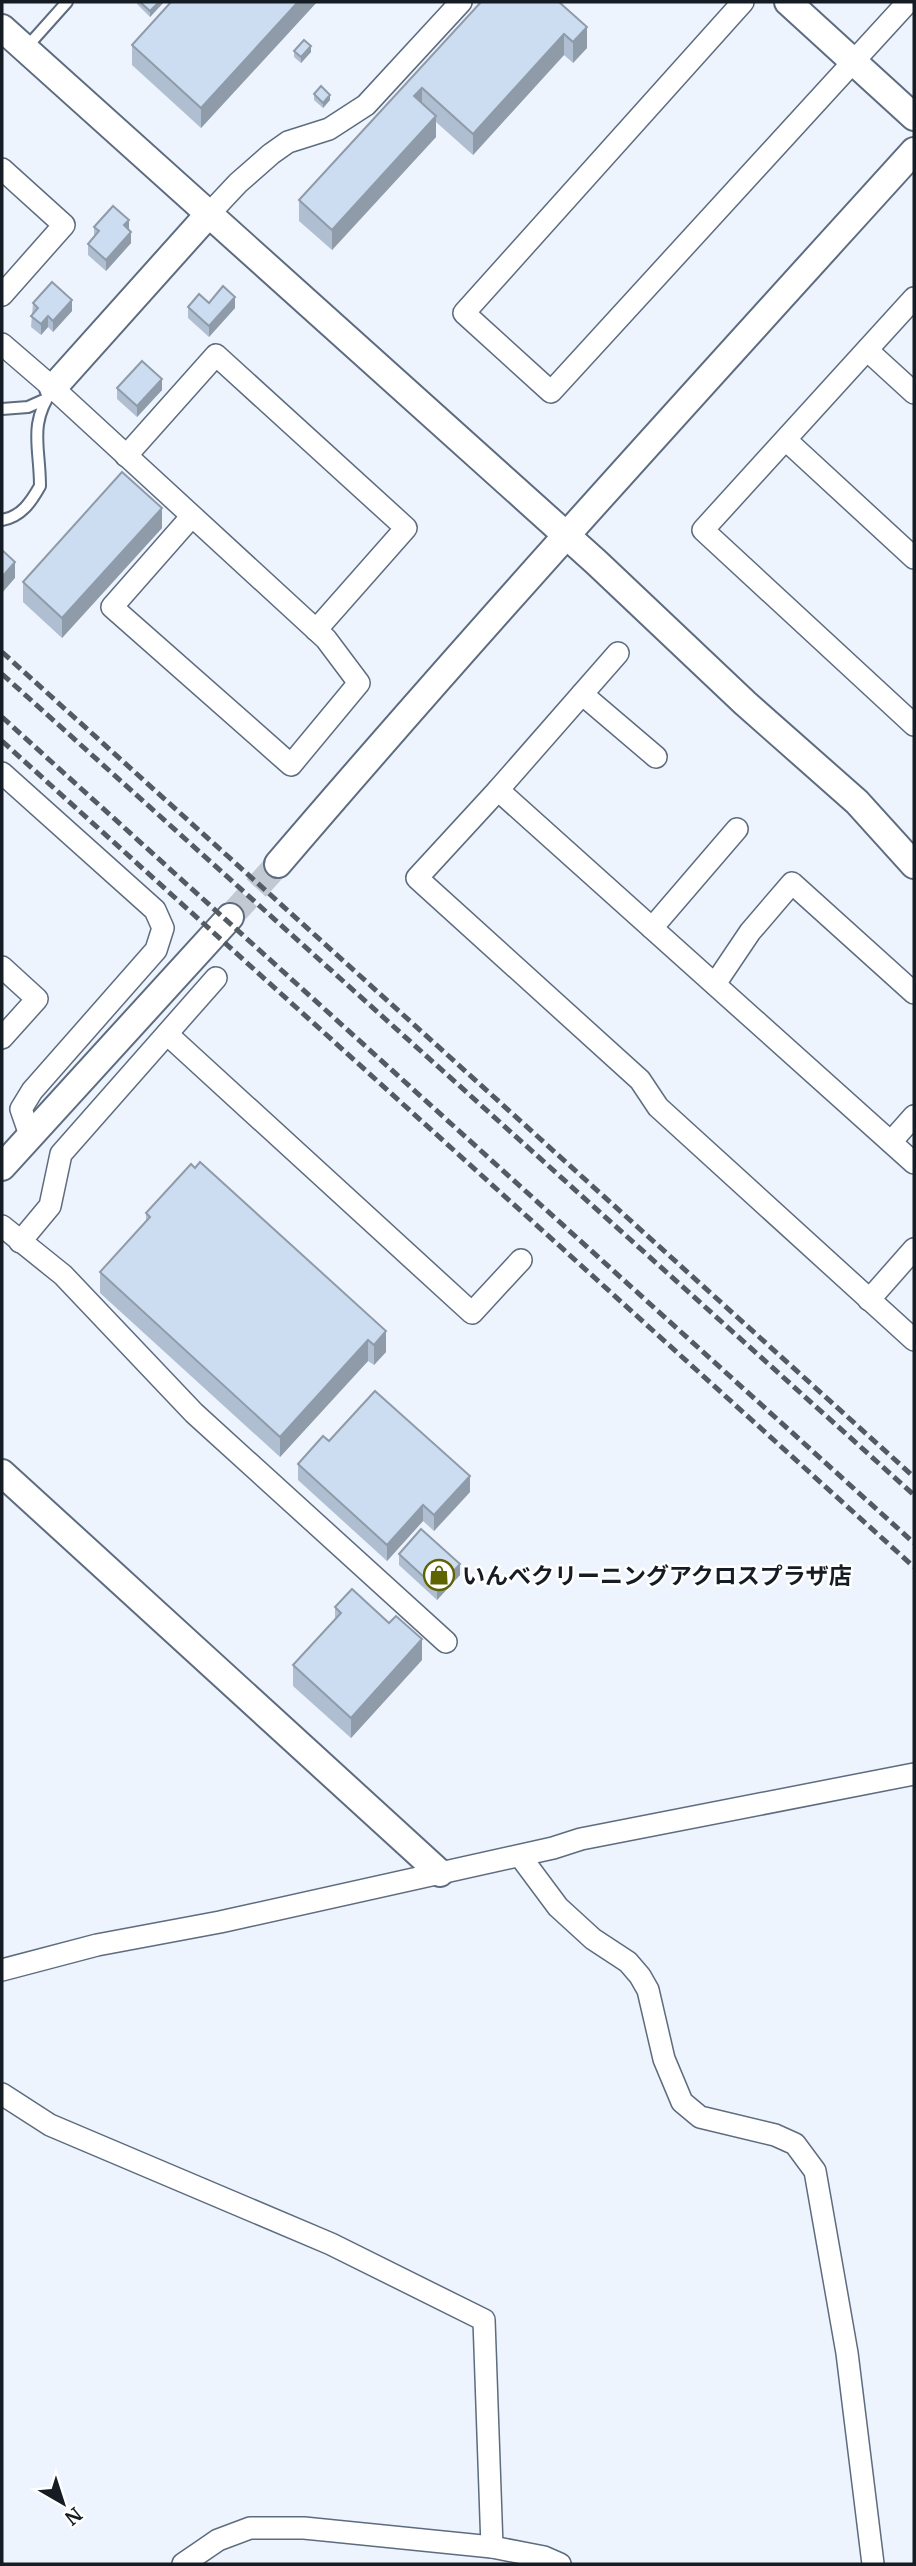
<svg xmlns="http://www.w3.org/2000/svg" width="916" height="2566" font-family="Merriweather,'Noto Sans JP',serif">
<rect width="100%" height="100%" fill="#edf4fd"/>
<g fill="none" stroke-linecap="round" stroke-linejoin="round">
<!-- tertiary-tunnel -->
<polyline stroke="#c2c9d2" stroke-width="26" stroke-dasharray="26 13" stroke-linecap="butt" points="230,917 278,864"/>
<!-- service casing -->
<g stroke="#5d6c7f" stroke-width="14">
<g id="service">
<polyline points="25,49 67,2"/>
<polyline points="2,409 28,407 46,399"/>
<path d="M2,520C21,517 31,502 40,486C40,446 28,425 53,389"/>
</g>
</g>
<!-- minor casing -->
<g stroke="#5d6c7f" stroke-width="24">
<g id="minor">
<polyline points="743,2 464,313 551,392 908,2"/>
<polyline points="2,169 64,225 2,295"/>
<polyline points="208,215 238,183 271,154 288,142 329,129 366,105 461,2"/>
<polyline points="914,298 703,530 914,725"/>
<polyline points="2,344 53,388 326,639 359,683 291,765 112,607 192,516"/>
<polyline points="867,350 914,393"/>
<polyline points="786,440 914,558"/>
<polyline points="126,456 216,355 406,528 316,630"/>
<polyline points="582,694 656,757"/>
<polyline points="2,773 155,910 163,928 156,950 32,1091 21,1109 30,1135"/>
<polyline points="498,790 618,653"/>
<polyline points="652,928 737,829"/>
<polyline points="2,967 37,999 2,1038"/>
<polyline points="715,984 750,932 792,883 914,993"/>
<polyline points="167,1034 472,1313 521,1260"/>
<polyline points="891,1142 914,1116"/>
<polyline points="914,1163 498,790 417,878 640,1080 658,1107 914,1340"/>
<polyline points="2,1226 63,1275 194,1413 446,1642"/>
<polyline points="20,1242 50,1206 61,1154 216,978"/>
<polyline points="869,1300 914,1249"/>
<polyline points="520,1856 558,1907 593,1939 628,1962 640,1976 648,1990 664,2059 682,2102 700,2117 775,2135 795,2144 815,2171 847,2353 873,2564"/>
<polyline points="2,1970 97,1945 220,1922 553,1848 581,1839 914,1774"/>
<polyline points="2,2094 50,2125 331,2244 484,2320 492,2547"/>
<polyline points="183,2564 218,2540 250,2528 304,2528 492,2547 544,2557 560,2564"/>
</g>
</g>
<!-- tertiary casing -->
<g stroke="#5d6c7f" stroke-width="30">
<g id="tertiary">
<polyline points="788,2 914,117"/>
<polyline points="2,28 596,562 745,703 857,802 914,865"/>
<polyline points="53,388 208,215"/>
<path d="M278,864C485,622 700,387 914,151"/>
<polyline points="2,1167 230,917"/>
<polyline points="2,1473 440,1873"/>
</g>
</g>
<!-- service -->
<use href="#service" stroke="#fff" stroke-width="10"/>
<!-- minor -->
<use href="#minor" stroke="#fff" stroke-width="21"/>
<!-- tertiary -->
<use href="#tertiary" stroke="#fff" stroke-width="26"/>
<!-- rail -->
<g stroke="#545a62" stroke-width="5" stroke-dasharray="10 5" stroke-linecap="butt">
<polyline points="2,652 914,1477"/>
<polyline points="2,674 914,1495"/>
<polyline points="2,717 914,1543"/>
<polyline points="2,741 914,1567"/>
</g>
</g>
<!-- wall -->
<g fill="#afbed0">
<polygon points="137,2 164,2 150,17 137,4"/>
<polygon points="171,2 317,2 201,128 132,65 132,45"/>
<polygon points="481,2 559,2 587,48 573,63 564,55 473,155 436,122 436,137 332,250 299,221 299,200"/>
<polygon points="294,51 311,52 301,63 294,57"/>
<polygon points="314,94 330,100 323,108 314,100"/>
<polygon points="94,227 129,230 131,243 106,271 88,255 88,244 94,236"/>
<polygon points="33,303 72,311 53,332 48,327 41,335 31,327"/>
<polygon points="188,307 235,308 209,337 188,318"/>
<polygon points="117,388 162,390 137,417 117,399"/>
<polygon points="162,528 62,638 23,602 23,582"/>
<polygon points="191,1164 386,1352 374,1365 368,1361 280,1457 100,1293 100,1272 146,1221 146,1213"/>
<polygon points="329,1441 470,1492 434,1531 423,1521 387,1561 298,1480 298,1464"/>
<polygon points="399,1554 460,1575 437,1600 399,1565"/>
<polygon points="335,1607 422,1660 351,1738 293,1686 293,1665 335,1619"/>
</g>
<!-- shaded-wall -->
<g fill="#8f9ba9">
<polygon points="159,2 164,2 150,17 150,11"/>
<polygon points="298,2 317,2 201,128 201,108"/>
<polygon points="587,27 587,48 573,63 573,42"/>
<polygon points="564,34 564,55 473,155 473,134"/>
<polygon points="311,46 311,52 301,63 301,57"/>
<polygon points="422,88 422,108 414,96"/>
<polygon points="330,95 330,100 323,108 323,103"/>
<polygon points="436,116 436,137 332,250 332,230"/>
<polygon points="129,220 129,231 124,225"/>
<polygon points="131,232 131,243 106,271 106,260"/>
<polygon points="235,297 235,308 209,337 209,326"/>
<polygon points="72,300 72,311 53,332 53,321"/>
<polygon points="48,316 48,327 41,335 41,324"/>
<polygon points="162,379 162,390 137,417 137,406"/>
<polygon points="162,508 162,528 62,638 62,618"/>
<polygon points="15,562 15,578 2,593 2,577"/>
<polygon points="386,1331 386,1352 374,1365 374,1345"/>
<polygon points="368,1340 368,1361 280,1457 280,1437"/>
<polygon points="470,1476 470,1492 434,1531 434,1515"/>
<polygon points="423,1505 423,1521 387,1561 387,1545"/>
<polygon points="460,1564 460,1575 437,1600 437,1589"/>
<polygon points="422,1639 422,1660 351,1738 351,1718"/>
</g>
<!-- building -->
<g fill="#ccddf2" stroke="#8f9ba9" stroke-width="2">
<polygon points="140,2 159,2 150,11"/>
<polygon points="171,2 298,2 201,108 132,45"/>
<polygon points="481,2 559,2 587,27 573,42 564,34 473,134 422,88 414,96 436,116 332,230 299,200"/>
<polygon points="304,40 311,46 301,57 294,51"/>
<polygon points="321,86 330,95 323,103 314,94"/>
<polygon points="113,206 129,220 124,225 131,232 106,260 88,244 99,231 94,227"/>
<polygon points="52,282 72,300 53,321 48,316 41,324 31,316 38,308 33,303"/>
<polygon points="223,286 235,297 209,326 188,307 199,294 209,303"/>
<polygon points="142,361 162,379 137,406 117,388"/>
<polygon points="122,472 162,508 62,618 23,582"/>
<polygon points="2,550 15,562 2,577"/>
<polygon points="200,1162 386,1331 374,1345 368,1340 280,1437 100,1272 150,1217 146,1213 191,1164 195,1168"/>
<polygon points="375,1391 470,1476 434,1515 423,1505 387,1545 298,1464 323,1436 329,1441"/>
<polygon points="421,1529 460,1564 437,1589 399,1554"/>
<polygon points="352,1589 389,1623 396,1616 422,1639 351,1718 293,1665 341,1613 335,1607"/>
</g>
<!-- icons -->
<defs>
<g id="shop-ring" transform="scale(1.575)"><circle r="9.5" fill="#fff" stroke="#606400" stroke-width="1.5"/><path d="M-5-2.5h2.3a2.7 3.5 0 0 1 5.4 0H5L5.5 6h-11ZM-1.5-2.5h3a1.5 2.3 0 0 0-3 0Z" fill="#606400"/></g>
</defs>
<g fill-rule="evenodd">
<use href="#shop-ring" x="439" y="1575"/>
</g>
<g text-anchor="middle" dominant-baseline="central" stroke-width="5" stroke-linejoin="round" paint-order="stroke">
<!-- poi labels -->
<g font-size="23" font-weight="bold" fill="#161c24" stroke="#fff" text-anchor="start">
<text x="462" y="1575">いんべクリーニングアクロスプラザ店</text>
</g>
</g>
<!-- border -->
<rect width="916" height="2566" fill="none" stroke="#161c24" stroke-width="7"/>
<!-- north arrow -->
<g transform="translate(63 2503) rotate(141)" stroke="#ffffff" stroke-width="5" paint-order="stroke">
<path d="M0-5L12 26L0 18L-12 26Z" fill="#161c24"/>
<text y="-10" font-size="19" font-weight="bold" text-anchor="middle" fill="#161c24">N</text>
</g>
</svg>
